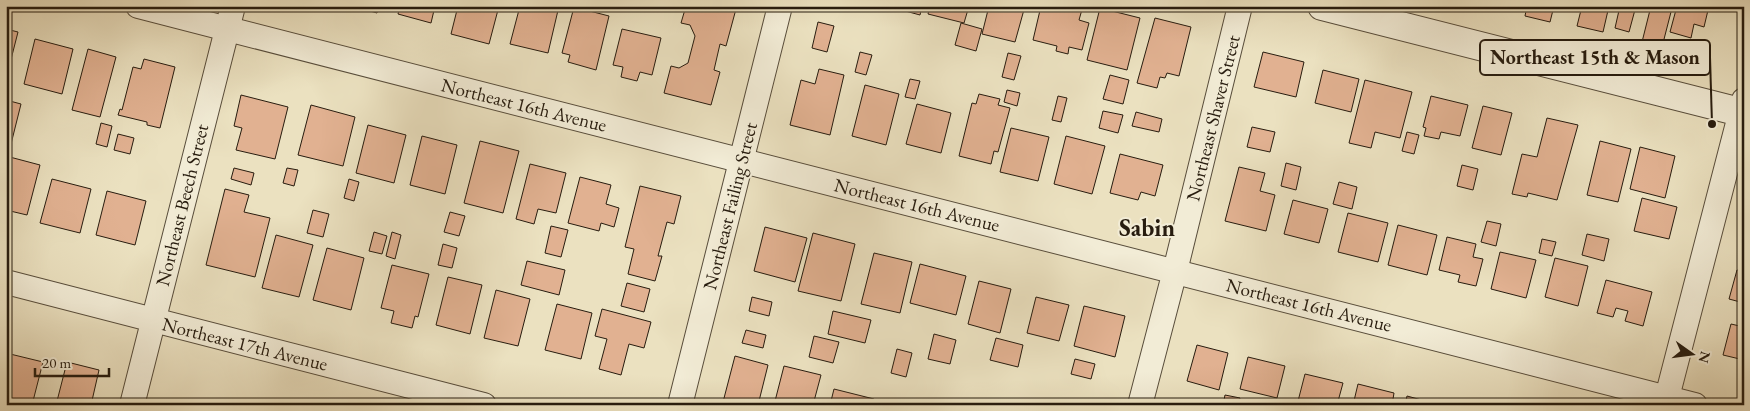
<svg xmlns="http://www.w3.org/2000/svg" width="1750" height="411" font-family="'EB Garamond',serif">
<rect width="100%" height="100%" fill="#ebe1c0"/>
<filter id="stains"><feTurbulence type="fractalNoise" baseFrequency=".004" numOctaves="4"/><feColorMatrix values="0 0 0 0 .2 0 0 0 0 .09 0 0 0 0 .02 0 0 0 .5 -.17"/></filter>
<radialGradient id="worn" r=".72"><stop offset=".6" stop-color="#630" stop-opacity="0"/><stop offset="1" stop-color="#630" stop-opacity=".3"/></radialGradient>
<!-- building -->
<g fill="#e1b191" stroke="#271c0f">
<polygon points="353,6 379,6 377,13"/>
<polygon points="400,6 435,6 431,23 398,14"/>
<polygon points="458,6 499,6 489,44 451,34"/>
<polygon points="520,6 559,6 548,53 510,44"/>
<polygon points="686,6 725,6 736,9 726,46 720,44 714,70 720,72 711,105 664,93 671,66 679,68 688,63 695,36 690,25 681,23"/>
<polygon points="887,6 922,6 920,15"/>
<polygon points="930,6 969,6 964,23 928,14"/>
<polygon points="989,6 1025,6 1015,42 982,34"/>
<polygon points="1041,6 1083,6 1079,20 1089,23 1082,50 1069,47 1068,54 1056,51 1057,46 1033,40"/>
<polygon points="1527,6 1554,6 1550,22 1525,16"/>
<polygon points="1582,6 1609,6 1603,32 1577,26"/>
<polygon points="1620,6 1636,6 1629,32 1615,28"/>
<polygon points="1651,6 1664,6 1672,8 1662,47 1642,42"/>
<polygon points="1677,6 1709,6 1704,27 1694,24 1691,38 1670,32"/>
<polygon points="574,7 609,16 596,70 568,62 570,55 562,53"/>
<polygon points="1100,8 1140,18 1127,70 1087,60"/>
<polygon points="1155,18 1191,27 1179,76 1167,73 1165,78 1160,77 1157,88 1137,83"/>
<polygon points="818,22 834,26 827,52 812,48"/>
<polygon points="961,23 982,29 976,51 955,45"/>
<polygon points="6,29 18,32 6,79"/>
<polygon points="622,29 661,38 652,75 640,72 637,81 621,77 623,67 613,65"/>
<polygon points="35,39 73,49 62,94 24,84"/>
<polygon points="88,49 116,57 100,117 72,110"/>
<polygon points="860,52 872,55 866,75 855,72"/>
<polygon points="1263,52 1304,62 1296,97 1254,87"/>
<polygon points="1008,53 1021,56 1014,80 1002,77"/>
<polygon points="144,59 175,67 160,128 147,125 147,122 118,115 120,109 122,110 133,67 141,69"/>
<polygon points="819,69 844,75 830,135 790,125 801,80 815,84"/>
<polygon points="1323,70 1359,79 1351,112 1315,103"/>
<polygon points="1110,75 1129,80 1123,104 1103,99"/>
<polygon points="910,79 920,81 915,99 905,97"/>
<polygon points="1365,80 1412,92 1400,138 1375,132 1371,148 1349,143"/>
<polygon points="865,85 899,94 886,145 852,136"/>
<polygon points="1007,90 1020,93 1017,106 1004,102"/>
<polygon points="979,94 1000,99 998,105 1010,108 998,152 994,151 991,164 959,156 972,103 976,104"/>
<polygon points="241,95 288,107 275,159 236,150 242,128 234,126"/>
<polygon points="1058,96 1067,98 1061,122 1052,120"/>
<polygon points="1431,96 1468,105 1460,136 1441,132 1439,139 1424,136 1426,128 1423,127"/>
<polygon points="6,100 21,104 10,148 6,147"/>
<polygon points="917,104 951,113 941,153 906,144"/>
<polygon points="311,105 355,117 343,166 298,155"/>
<polygon points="1483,106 1512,113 1501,155 1472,148"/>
<polygon points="1103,111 1123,115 1118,133 1099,128"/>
<polygon points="1136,112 1162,119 1159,132 1132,126"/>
<polygon points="1547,118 1578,125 1557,200 1528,193 1527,197 1512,194 1522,154 1537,157"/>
<polygon points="101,123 112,126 107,147 96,144"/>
<polygon points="368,125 406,135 394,183 356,173"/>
<polygon points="1252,127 1275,132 1270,152 1247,147"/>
<polygon points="1011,128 1049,137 1038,181 1000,172"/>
<polygon points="1407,132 1419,135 1414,154 1402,151"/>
<polygon points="118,134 134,138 130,154 114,150"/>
<polygon points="422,136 457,145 445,194 410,185"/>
<polygon points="1066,136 1105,146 1092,194 1054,184"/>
<polygon points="480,141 519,151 503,213 464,203"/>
<polygon points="1600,141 1631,149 1618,202 1587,195"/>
<polygon points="1640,147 1675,156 1665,198 1630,189"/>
<polygon points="1120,154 1163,165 1155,196 1141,192 1138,200 1110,193"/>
<polygon points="6,156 40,165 27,215 6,210"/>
<polygon points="1286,163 1301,167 1296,190 1281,186"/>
<polygon points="530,164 566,173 556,213 538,209 534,224 516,219"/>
<polygon points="1462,165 1478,169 1473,190 1457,186"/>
<polygon points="1239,167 1265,173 1260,191 1275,195 1266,231 1225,221"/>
<polygon points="234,168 254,173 251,185 231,179"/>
<polygon points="287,168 298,170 294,186 283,183"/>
<polygon points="580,177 611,185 606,204 619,208 614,227 601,223 599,231 568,223"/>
<polygon points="52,179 91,189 80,233 40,223"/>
<polygon points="349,179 359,182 354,201 344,198"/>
<polygon points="1339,182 1357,187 1352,209 1333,204"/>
<polygon points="640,186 681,196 674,224 667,222 658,256 662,256 655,281 628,274 634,249 625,247"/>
<polygon points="225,189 249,195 244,212 270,218 255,277 206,265"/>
<polygon points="107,191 146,201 135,245 96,235"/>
<polygon points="1642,198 1677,207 1669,239 1634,231"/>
<polygon points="1293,200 1328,209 1319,243 1284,234"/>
<polygon points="313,210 329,214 323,237 307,233"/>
<polygon points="450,212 465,216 459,236 444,232"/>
<polygon points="1348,213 1388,223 1378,262 1338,252"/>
<polygon points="1487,221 1501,224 1496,246 1481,242"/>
<polygon points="1398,225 1437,235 1427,275 1388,265"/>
<polygon points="551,226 568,230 561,257 545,253"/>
<polygon points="765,227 807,238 795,282 754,271"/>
<polygon points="374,232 387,236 382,254 369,251"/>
<polygon points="392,232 401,235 395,259 386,256"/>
<polygon points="813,233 855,244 841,301 798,291"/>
<polygon points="1587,234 1609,239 1604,261 1582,255"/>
<polygon points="276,235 313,245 299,297 262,288"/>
<polygon points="1447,237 1476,244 1473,257 1483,259 1476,286 1458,282 1460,275 1439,270"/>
<polygon points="1542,239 1556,242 1552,256 1539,253"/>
<polygon points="443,244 457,248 452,268 438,265"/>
<polygon points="327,248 364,258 351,310 313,300"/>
<polygon points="1500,252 1536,260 1526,298 1491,289"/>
<polygon points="874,253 912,262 900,313 861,304"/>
<polygon points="1555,258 1588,266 1578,306 1545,297"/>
<polygon points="527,261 565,270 559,295 521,285"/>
<polygon points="920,264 966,276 956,315 910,303"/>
<polygon points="392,265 429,274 418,317 415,316 412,328 391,323 394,311 381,308"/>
<polygon points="1737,270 1744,271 1744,303 1729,299"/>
<polygon points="448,277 482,285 470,334 436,325"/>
<polygon points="1606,280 1652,292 1643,326 1625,321 1628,311 1616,308 1613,317 1597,313"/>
<polygon points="979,281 1011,289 1000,333 968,324"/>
<polygon points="627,283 650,289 644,312 621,306"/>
<polygon points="496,290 530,299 518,346 484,338"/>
<polygon points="752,297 772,302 769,316 749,311"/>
<polygon points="1036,297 1069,305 1059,341 1027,333"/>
<polygon points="557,304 592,313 581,359 545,350"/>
<polygon points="1084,306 1125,316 1115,357 1074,346"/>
<polygon points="602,309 651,322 644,348 629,344 621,375 599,369 607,339 595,336"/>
<polygon points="833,311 871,320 865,343 828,334"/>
<polygon points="1731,324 1744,327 1744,360 1723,355"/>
<polygon points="746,330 766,335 763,348 742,343"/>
<polygon points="934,334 956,340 950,364 928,359"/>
<polygon points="814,336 839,342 833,363 809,357"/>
<polygon points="996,338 1023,345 1018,367 990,360"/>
<polygon points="1197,345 1228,353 1219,390 1187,381"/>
<polygon points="897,349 912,353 906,377 891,373"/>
<polygon points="6,353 43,362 32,405 16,405 6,402"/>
<polygon points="735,356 768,365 758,405 734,405 723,402"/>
<polygon points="1248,357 1285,366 1277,398 1240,389"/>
<polygon points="1075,359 1095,364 1091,379 1071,374"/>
<polygon points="67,362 99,370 91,405 56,405"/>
<polygon points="784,366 821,375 813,405 774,405"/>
<polygon points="1305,374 1343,383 1337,405 1297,405"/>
<polygon points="1358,384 1394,393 1392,405 1353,405"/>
<polygon points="834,389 874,399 872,405 830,405"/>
<polygon points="1225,395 1240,398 1238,405 1223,405"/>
<polygon points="1407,396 1440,405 1405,405"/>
</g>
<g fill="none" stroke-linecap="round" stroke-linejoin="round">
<!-- minor casing -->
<g stroke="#584d3b" stroke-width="26">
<g id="minor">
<polyline points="138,6 1695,405"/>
<polyline points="6,282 484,405"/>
<polyline points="132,405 233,6"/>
<polyline points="680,405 780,6"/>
<polyline points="1140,405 1175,271 1240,6"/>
<polyline points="1665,405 1744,100"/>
</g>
</g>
<!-- tertiary casing -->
<g stroke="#584d3b" stroke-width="30">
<polyline id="tertiary" points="1322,6 1744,113"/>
</g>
<!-- minor -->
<use href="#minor" stroke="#f2ecd6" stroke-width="24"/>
<!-- tertiary -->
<use href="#tertiary" stroke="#f2ecd6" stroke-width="28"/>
</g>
<g text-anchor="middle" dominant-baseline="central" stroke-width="4" stroke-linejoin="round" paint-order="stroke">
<!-- street labels -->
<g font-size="19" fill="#271c0f" stroke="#f2ecd6">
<text transform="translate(524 105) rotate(14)">Northeast 16th Avenue</text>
<text transform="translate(1213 118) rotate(-76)">Northeast Shaver Street</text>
<text transform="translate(182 205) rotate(-76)">Northeast Beech Street</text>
<text transform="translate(917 205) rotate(14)">Northeast 16th Avenue</text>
<text transform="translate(730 206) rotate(-76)">Northeast Failing Street</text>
<text transform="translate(1309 305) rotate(14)">Northeast 16th Avenue</text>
<text transform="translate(245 344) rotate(14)">Northeast 17th Avenue</text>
</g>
<!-- district labels -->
<g font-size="24" font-weight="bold" fill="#271c0f" stroke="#f2ecd6">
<text x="1147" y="227">Sabin</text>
</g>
</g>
<!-- callouts -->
<path fill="none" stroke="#271c0f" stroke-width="2" d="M1712 124L1710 57"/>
<circle fill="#271c0f" stroke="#f2ecd6" stroke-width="2" cx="1712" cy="124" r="5"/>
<rect fill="#f2ecd6" stroke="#271c0f" stroke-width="2" x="1480" y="40" width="230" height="35" rx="5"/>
<g font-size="20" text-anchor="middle" font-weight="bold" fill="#271c0f">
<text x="1595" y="64">Northeast 15th &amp; Mason</text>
</g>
<!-- margin -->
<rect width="1750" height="411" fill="none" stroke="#ebe1c0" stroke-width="25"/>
<rect x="8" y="8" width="1735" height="396" fill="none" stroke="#271c0f" stroke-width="2.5"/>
<rect x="12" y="12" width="1725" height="386" fill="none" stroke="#271c0f"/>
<!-- north arrow -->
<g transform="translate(1692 354) rotate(104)" stroke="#f2ecd6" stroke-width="4" paint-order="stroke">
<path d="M0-4L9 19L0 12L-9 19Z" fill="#271c0f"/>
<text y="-8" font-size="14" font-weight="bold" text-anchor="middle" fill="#271c0f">N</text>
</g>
<!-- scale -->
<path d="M35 368v8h74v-8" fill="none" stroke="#271c0f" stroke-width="2.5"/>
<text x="42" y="368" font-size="15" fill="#271c0f" stroke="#f2ecd6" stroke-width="4" paint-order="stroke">20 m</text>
<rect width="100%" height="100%" filter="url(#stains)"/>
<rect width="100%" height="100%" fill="url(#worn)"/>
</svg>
